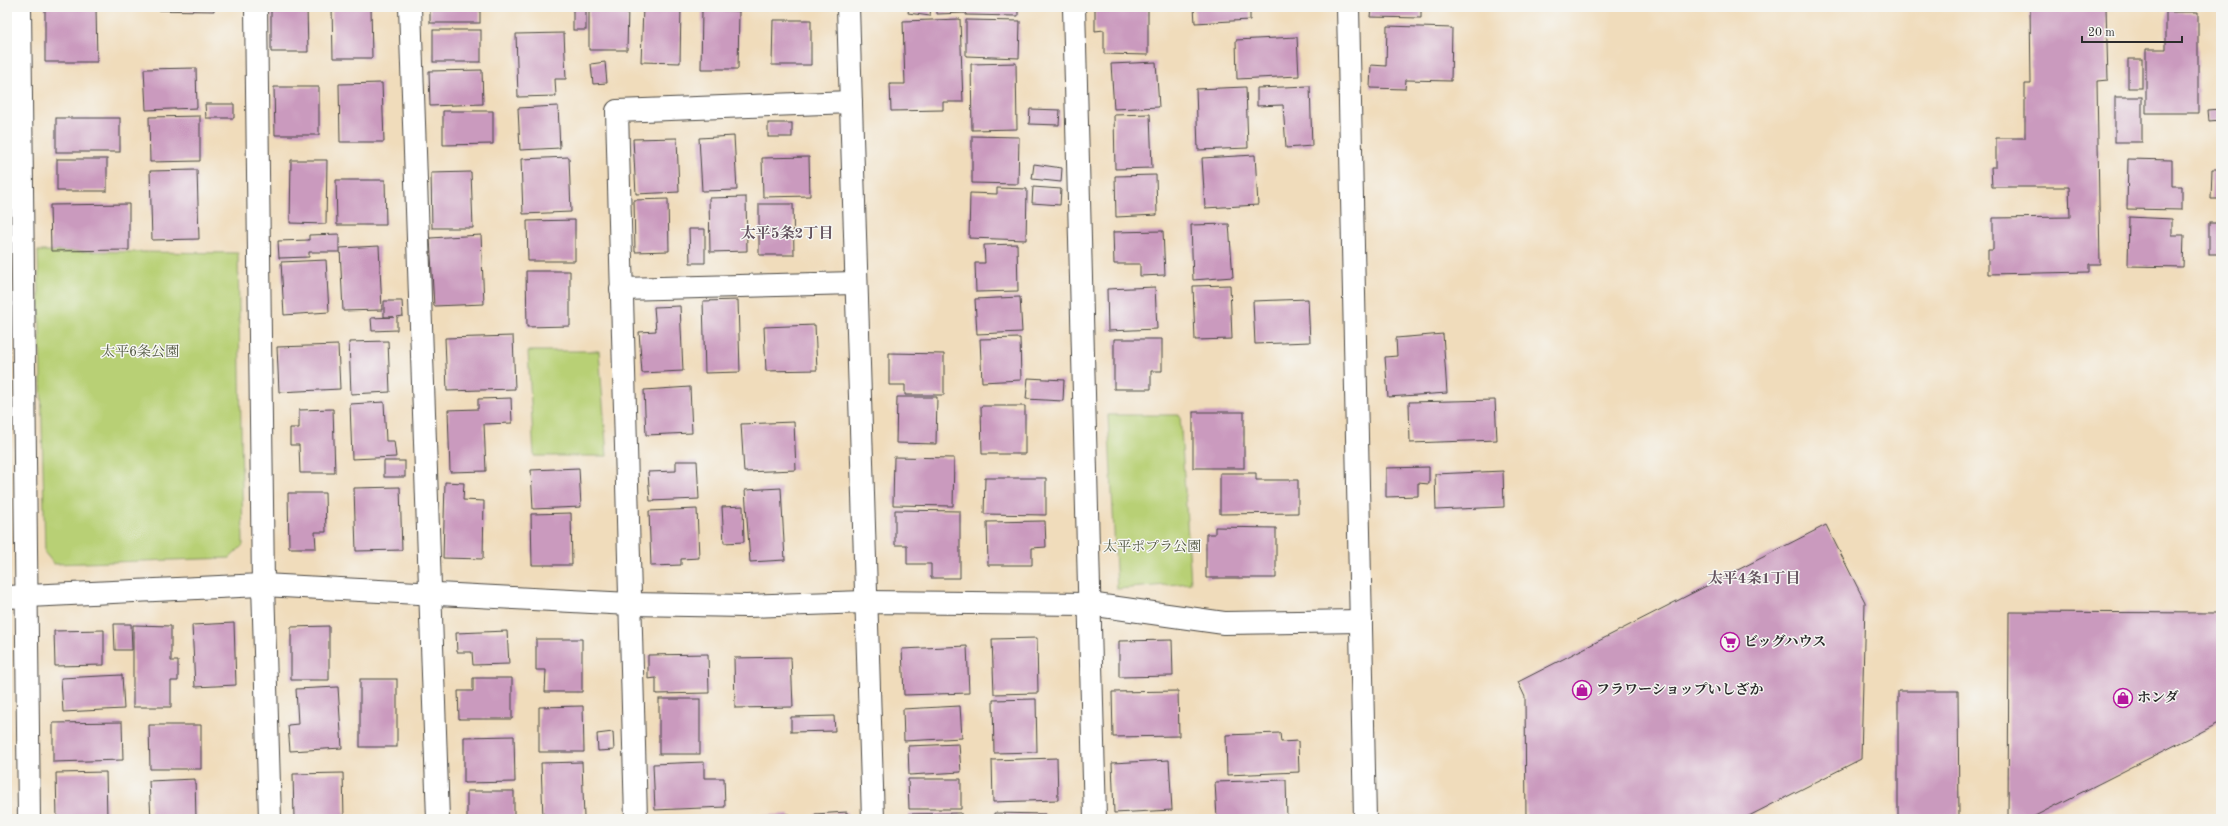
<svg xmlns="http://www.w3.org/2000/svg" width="2228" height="826" font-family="'Old Standard TT','Noto Serif JP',serif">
<rect width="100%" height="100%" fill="#f6f6f2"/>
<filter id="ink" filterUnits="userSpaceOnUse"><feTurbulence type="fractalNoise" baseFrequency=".025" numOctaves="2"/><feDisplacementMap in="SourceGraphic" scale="8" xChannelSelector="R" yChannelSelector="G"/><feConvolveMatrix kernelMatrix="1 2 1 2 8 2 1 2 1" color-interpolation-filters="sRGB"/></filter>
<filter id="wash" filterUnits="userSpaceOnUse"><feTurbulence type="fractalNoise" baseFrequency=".012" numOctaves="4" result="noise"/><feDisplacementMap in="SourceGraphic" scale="16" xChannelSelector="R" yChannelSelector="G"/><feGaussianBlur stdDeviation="0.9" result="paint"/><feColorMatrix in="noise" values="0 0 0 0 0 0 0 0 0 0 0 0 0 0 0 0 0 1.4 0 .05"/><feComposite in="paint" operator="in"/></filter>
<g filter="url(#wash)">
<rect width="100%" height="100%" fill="#f0dcbb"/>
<!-- green -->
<g fill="#b8d075" stroke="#727e50">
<polygon points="38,251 238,253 243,545 230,558 54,564 45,553"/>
<polygon points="528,351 599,351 607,456 534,456"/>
<polygon points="1108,415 1180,415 1191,583 1117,589"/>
</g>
<g id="blocks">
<!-- building -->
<g fill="#ca9abe">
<polygon points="45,7 96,7 97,62 45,62"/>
<rect x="99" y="7" width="31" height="2"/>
<polygon points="141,7 214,7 214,11 141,10"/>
<polygon points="271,7 307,7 308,52 271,52"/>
<polygon points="332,7 371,7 372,58 333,58"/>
<rect x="430" y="7" width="50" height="16"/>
<rect x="573" y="7" width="13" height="23"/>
<polygon points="589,7 628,7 627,50 589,50"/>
<polygon points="643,7 681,7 680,63 641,62"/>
<polygon points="909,7 931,7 930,16 908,13"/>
<polygon points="937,7 965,7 965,13 937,14"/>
<polygon points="967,7 1018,7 1018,16 966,15"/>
<polygon points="1095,7 1148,7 1148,55 1104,54 1104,30 1095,31"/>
<polygon points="1194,7 1250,7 1250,20 1195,23"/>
<polygon points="1371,7 1421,7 1421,18 1370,17"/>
<polygon points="2030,7 2106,7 2108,80 2097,81 2100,264 2089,264 2089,272 1988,274 1988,250 1993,250 1993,218 2070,217 2069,187 1992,187 1991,167 1996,167 1996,138 2025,138 2025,84 2031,84"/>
<polygon points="702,10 739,11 738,69 701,69"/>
<polygon points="2166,12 2198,12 2198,113 2146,113 2146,49 2166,49"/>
<polygon points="960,19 963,102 943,102 943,110 891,111 890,84 905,84 903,21"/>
<polygon points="773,20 811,20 811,65 772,65"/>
<polygon points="966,20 1020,21 1019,58 966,56"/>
<polygon points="1387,26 1452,28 1451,81 1406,80 1405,89 1370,88 1371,65 1386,66"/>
<rect x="433" y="30" width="48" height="32"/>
<polygon points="564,33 566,79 555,79 556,96 518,97 516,34"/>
<polygon points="1297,37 1299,76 1237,79 1236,40"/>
<rect x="2128" y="59" width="14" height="29"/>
<polygon points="605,62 607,83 593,84 591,64"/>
<polygon points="1156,62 1159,107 1114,109 1111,64"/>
<polygon points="1016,63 1017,129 972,130 971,64"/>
<polygon points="196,68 197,108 146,110 144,69"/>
<polygon points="482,70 483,104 430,106 429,71"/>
<polygon points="382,83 384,142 340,142 339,84"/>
<polygon points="1310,86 1312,146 1286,148 1283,105 1257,106 1257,88"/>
<polygon points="274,87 319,87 319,135 275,135"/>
<polygon points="1246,87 1248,148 1198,150 1196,89"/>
<rect x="2115" y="97" width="27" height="45"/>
<polygon points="205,104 234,104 234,118 206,118"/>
<polygon points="558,106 560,148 520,150 518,108"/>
<polygon points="1030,109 1060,110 1059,125 1029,124"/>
<polygon points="2221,109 2221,120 2209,121 2208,110"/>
<polygon points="443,111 493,111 493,144 443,145"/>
<polygon points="1150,114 1152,168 1115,169 1114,115"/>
<polygon points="200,116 200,161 150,162 149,117"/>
<rect x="56" y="118" width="64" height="34"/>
<rect x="768" y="123" width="24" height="14"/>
<polygon points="734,136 737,190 702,191 699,138"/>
<polygon points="972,136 1019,137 1018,184 972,183"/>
<polygon points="677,138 679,192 636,194 633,139"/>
<polygon points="1255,155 1258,205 1205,208 1202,158"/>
<polygon points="569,157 571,212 523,214 521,159"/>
<polygon points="809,157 810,196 763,197 762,158"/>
<rect x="57" y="159" width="50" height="32"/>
<polygon points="2128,159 2172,160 2172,186 2182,186 2182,210 2127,209"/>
<polygon points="291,160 327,160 326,224 290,223"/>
<polygon points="1034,164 1062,168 1061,182 1032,179"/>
<polygon points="2212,169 2221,169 2221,199 2211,199"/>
<polygon points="197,170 199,239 152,240 150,171"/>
<polygon points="471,172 473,228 432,228 431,173"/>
<polygon points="1156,175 1157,215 1116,217 1115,176"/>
<polygon points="336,180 385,180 386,225 337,225"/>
<polygon points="1033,187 1061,189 1060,205 1032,203"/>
<polygon points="997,188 1027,189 1026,240 969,238 970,193 997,194"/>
<polygon points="746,197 747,251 710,252 709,198"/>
<polygon points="668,199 669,251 635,252 634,200"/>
<polygon points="129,204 129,250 51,251 50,205"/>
<polygon points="759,204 793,204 794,255 759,255"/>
<polygon points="2129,217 2172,219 2172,235 2184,235 2183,267 2128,266"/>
<polygon points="575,220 575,261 528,261 527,221"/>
<rect x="2209" y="223" width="12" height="31"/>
<polygon points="1229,224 1233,277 1193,280 1191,225"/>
<polygon points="689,229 705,229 705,263 690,263"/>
<polygon points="1163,231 1165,275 1140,276 1140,264 1114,264 1113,232"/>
<polygon points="339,234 339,252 309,252 309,257 279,258 278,241 309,240 309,235"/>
<polygon points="481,235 484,304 434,306 430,238"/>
<polygon points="1017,244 1018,291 976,292 975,263 985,263 984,245"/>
<polygon points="379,246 382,310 343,311 340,248"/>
<polygon points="326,260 329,312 284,315 281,262"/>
<polygon points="526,271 570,271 570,326 527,327"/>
<polygon points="1230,285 1232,339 1195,340 1193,286"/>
<polygon points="1155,287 1157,329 1108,331 1107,289"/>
<polygon points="1020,297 1022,332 977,334 975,299"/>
<polygon points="1308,299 1310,342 1255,344 1253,301"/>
<polygon points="738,300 740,372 705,373 703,301"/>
<polygon points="384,301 402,301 403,316 397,317 397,330 372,331 371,318 394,317 384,317"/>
<polygon points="680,306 683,371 642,373 639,332 656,331 654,307"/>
<polygon points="815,325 817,370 766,371 764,327"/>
<polygon points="1443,334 1447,393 1388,397 1385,357 1397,356 1396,338"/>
<polygon points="513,336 515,389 447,391 445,338"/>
<polygon points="1020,338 1021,380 982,382 980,339"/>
<polygon points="1114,339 1162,339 1162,371 1151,371 1151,389 1114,389"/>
<polygon points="388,341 390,392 351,394 349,342"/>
<polygon points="338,345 340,389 279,392 277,347"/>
<polygon points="889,353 944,354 944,395 905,395 905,385 889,385"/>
<polygon points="1028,378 1064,380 1063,401 1026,399"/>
<polygon points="690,387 692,433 646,435 644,390"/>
<polygon points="897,397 937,397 936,444 896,443"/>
<polygon points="511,398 512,423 484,424 486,471 450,472 448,410 478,409 478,399"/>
<polygon points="1495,400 1497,440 1410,443 1409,402"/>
<polygon points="384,402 386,441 394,441 396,457 352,459 350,404"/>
<polygon points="981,406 1025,406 1025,454 982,454"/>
<polygon points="333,409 335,473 300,473 299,445 290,445 290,428 299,428 299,410"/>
<rect x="1193" y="412" width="51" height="56"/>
<polygon points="794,422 796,470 744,472 741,424"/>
<polygon points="894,457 954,458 953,506 893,505"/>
<rect x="384" y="461" width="21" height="16"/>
<polygon points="676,461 697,461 699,499 650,501 648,472 676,471"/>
<polygon points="1429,467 1429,484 1418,483 1418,496 1386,497 1386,468"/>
<polygon points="579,468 581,507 533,509 531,470"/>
<polygon points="1503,471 1504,507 1436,510 1435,474"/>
<polygon points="1220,473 1256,473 1256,480 1298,480 1298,513 1220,514"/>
<polygon points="985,478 1046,478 1046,515 984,514"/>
<polygon points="445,482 464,483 463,500 484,501 483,559 443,558"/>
<polygon points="400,487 402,550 356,551 354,488"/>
<polygon points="781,488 785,560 750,562 745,490"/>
<polygon points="288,493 325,493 326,532 315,532 316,548 289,548"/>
<polygon points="743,506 744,542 724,543 722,507"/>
<polygon points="697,509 699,558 681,559 681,565 651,566 649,511"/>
<polygon points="895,510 960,511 960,578 931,578 931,564 907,564 907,545 895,545"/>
<polygon points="571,513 572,565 532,565 531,514"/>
<polygon points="1045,521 1046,547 1032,548 1032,565 988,565 987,522"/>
<polygon points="1826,525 1865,602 1861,759 1743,819 1526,819 1525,697 1518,682"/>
<polygon points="1215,527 1276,528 1276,578 1206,578 1206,534 1215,534"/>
<polygon points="2009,612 2221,613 2221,722 2029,819 2008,819"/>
<polygon points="234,623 236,685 195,687 192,625"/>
<polygon points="114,624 131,624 132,650 115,650"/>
<polygon points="133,625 171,626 171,661 178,661 178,681 171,681 171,707 133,707"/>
<polygon points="329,626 329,680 291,680 291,627"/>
<polygon points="104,630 104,665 55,666 54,631"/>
<polygon points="507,631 509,664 473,665 472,652 457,652 456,633"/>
<polygon points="1037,638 1038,693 994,694 992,639"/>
<polygon points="536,639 582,639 582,692 545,692 546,670 536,670"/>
<polygon points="1172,640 1173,676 1119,677 1119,641"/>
<polygon points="967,646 969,693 904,695 902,649"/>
<polygon points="708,654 709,693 656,694 656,678 648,679 648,655"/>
<polygon points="791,657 793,707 735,708 734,658"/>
<polygon points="122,675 124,709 63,712 61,678"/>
<polygon points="473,678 512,678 512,719 459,719 458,691 473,691"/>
<rect x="360" y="679" width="37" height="68"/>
<polygon points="338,687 342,748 290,751 288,725 298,724 296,689"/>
<polygon points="1178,691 1179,736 1113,737 1112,692"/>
<polygon points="1898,691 1958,691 1959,819 1898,819"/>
<rect x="659" y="699" width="41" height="55"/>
<polygon points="1036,699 1037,752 994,753 993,700"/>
<polygon points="583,706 584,752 539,752 539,707"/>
<polygon points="960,706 962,738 904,741 903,709"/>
<polygon points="834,716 835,731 791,732 791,717"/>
<polygon points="122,722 123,760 53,762 53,723"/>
<polygon points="149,725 201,725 201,769 150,769"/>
<polygon points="613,732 614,750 598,751 597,734"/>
<polygon points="1280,733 1281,742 1298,741 1299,772 1227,775 1226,735"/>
<polygon points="514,736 515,782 464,783 464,737"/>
<polygon points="959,744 961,772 909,775 908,746"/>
<polygon points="1057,758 1058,800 993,802 992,760"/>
<polygon points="1169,760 1172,810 1114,813 1112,763"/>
<polygon points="582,762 584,818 543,819 541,763"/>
<polygon points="704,762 704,778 724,778 725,807 655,810 653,764"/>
<polygon points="106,772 107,819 57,819 56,773"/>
<polygon points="343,773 344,819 294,819 293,774"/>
<polygon points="195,779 196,818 151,819 149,781"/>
<polygon points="908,779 961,779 961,809 909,809"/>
<polygon points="1286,780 1287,819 1217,819 1215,782"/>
<rect x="467" y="791" width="47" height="28"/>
<polygon points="847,812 847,819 815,819 815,814"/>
<polygon points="961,813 961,819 910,819 909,814"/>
<polygon points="994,813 1045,814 1045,819 994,819"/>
<polygon points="789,814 789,819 751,819 751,816"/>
</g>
</g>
</g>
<g filter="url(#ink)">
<use href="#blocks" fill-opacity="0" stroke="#494641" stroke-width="1"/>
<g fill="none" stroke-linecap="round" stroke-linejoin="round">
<!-- minor casing -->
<g stroke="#494641" stroke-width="24">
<g id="minor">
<polyline points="20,7 29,819"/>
<polyline points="256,7 263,585 270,819"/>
<polyline points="410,7 438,819"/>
<polyline points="848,7 873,819"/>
<polyline points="1074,7 1095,819"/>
<polyline points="1348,7 1365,819"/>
<polyline points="621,289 855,283"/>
<polyline points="7,597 263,585 630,604 746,606 865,602 1089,604 1224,623 1361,621"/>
<polyline points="636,819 617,111 851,102"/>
</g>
</g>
<!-- minor -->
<use href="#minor" stroke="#fff" stroke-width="22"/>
</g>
</g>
<!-- icons -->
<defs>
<g id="supermarket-ring" transform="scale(1)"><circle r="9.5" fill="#f6f6f2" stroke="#b5179e" stroke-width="1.5"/><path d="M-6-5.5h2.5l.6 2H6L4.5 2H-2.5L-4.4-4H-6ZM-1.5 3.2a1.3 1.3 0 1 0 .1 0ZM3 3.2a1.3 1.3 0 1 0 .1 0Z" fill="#b5179e"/></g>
<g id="shop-ring" transform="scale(1)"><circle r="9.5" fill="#f6f6f2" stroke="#b5179e" stroke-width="1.5"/><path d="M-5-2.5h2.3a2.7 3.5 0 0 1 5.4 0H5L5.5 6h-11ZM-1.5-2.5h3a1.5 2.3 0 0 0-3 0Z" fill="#b5179e"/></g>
</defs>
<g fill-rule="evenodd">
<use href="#supermarket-ring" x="1730" y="642"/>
<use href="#shop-ring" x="1582" y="690"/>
<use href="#shop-ring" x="2123" y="698"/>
</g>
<g text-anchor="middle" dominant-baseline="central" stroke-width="3" stroke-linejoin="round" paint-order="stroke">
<!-- park labels -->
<g font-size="14" fill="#4e543e" stroke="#f6f6f2">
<text x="140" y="352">太平6条公園</text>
<text x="1152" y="547">太平ポプラ公園</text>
</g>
<!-- poi labels -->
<g font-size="14" font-weight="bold" fill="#2b2b2b" stroke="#f6f6f2" text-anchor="start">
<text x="1744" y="642">ビッグハウス</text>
<text x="1596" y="690">フラワーショップいしざか</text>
<text x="2137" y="698">ホンダ</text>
</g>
<!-- neighbourhood labels -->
<g font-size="15" font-weight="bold" fill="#63525e" stroke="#f6f6f2">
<text x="787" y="234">太平5条2丁目</text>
<text x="1754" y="579">太平4条1丁目</text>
</g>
</g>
<!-- margin -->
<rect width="2228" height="826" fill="none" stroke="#f6f6f2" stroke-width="24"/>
<!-- scale -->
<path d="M2082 36v6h100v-6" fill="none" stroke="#2b2b2b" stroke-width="2"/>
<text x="2088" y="36" font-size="12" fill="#2b2b2b" stroke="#f6f6f2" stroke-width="3" paint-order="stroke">20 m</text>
</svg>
